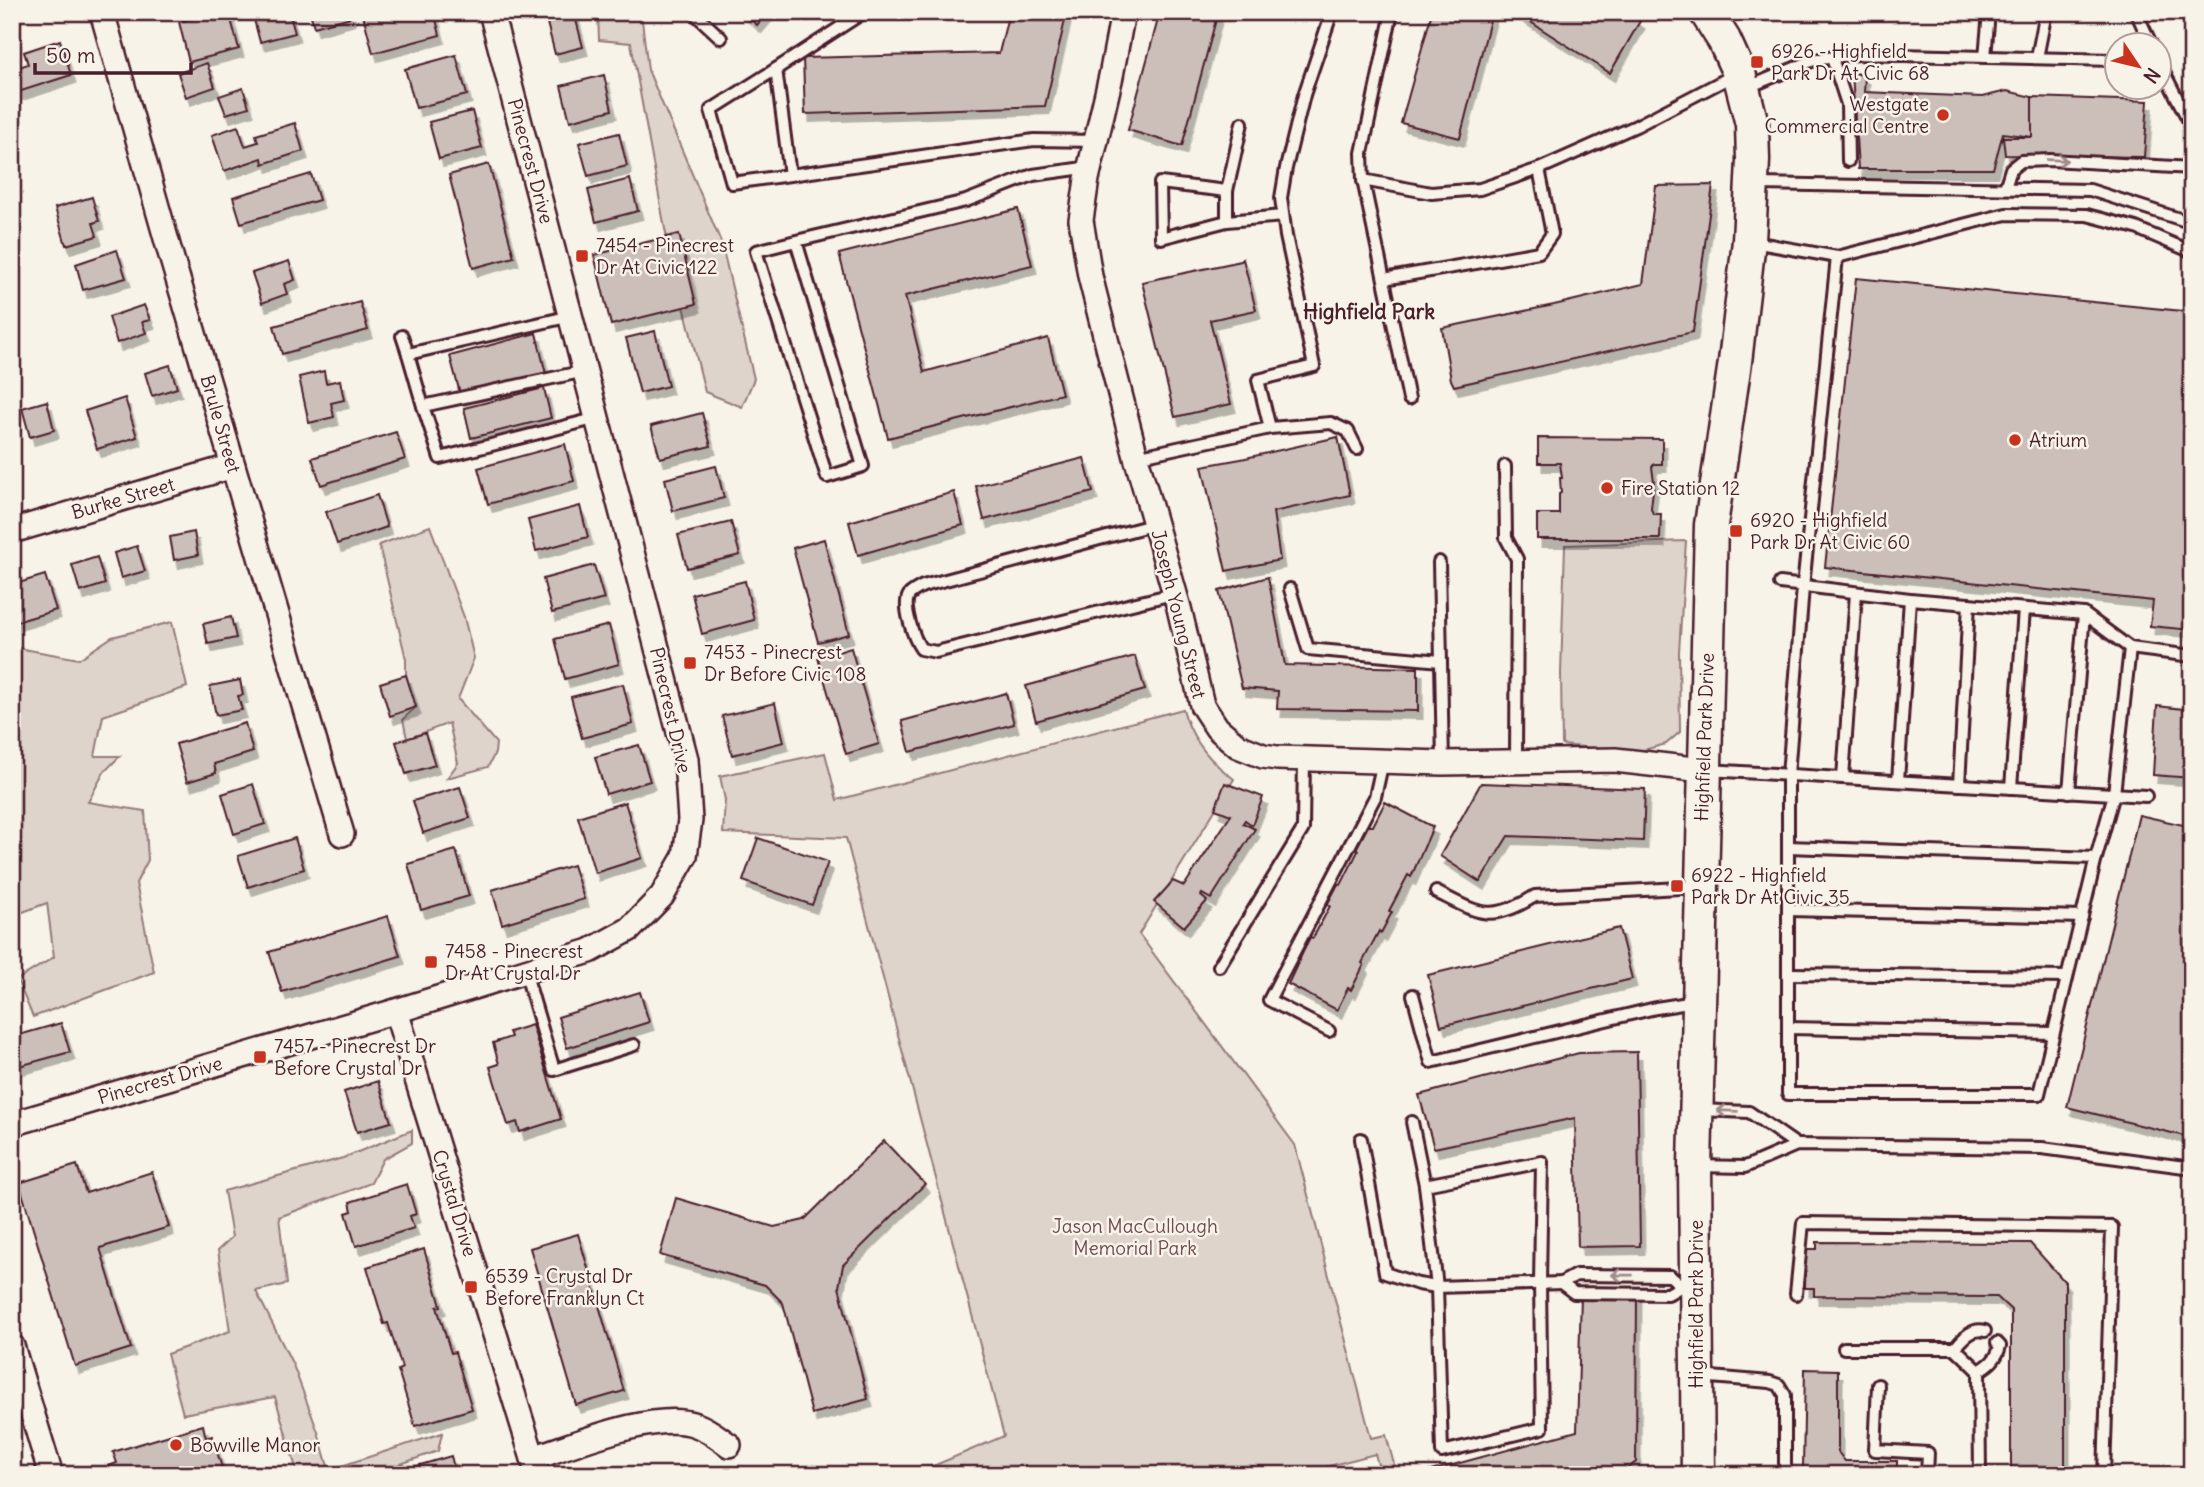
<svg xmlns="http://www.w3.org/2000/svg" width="2204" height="1487" font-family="Delius,sans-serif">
<defs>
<filter id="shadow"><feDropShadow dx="4.5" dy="8" stdDeviation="0" flood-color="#0004"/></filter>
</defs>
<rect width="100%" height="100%" fill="#f7f3e8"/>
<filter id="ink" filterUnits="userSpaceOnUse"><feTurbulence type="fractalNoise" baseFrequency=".0143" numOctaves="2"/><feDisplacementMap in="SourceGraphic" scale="14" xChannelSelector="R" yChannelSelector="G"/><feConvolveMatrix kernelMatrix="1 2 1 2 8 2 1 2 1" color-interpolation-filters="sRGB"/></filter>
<g filter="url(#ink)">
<!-- green -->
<g fill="#ded4cc" stroke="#947a7c" stroke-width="2">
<polygon points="598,12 641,12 648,70 721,242 754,379 742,407 705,392 665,229 631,43 599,40"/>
<polygon points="430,526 464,617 474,658 458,699 496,743 495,753 488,767 447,778 458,763 449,723 407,739 403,719 416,707 406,675 406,659 379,545"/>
<polygon points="1686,541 1679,652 1680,732 1666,744 1636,752 1562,745 1561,673 1565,545"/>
<polygon points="172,622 187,687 103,716 95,756 120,756 104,772 88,802 145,811 148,860 136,883 154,972 33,1017 17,980 54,957 47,903 12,916 12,647 79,659 112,637"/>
<path d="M1183,709C1191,739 1209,761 1234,779L1139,934L1295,1145L1371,1438L1386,1435L1397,1475H1381L1375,1454L1294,1475H912L1004,1436L846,838L723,833L725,800L720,776L825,753L837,800Z"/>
<polygon points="412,1130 412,1143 383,1159 371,1183 279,1217 287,1284 256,1291 293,1365 318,1432 329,1470 442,1433 438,1451 369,1475 298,1475 275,1397 183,1414 167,1354 230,1331 218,1250 232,1237 224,1191 343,1158"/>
</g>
<!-- building -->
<g fill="#ccbfb9" stroke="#4a1f2b" stroke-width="2" filter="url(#shadow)">
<polygon points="216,12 229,12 239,49 189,62 179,22"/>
<polygon points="252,12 289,12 295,33 260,42"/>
<polygon points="310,12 350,12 351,17 314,27"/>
<polygon points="372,12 434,12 440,35 373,53 363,15"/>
<polygon points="574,12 583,47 555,54 546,19"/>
<polygon points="742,12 768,12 757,25"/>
<polygon points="1009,12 1067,12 1045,106 805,114 803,58 999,53"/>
<polygon points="1160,12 1218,12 1182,146 1128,130"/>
<polygon points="1432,12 1492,12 1460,138 1401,123"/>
<polygon points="1515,12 1625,12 1640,21 1610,73"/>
<polygon points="60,40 71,75 12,94 12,64 14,69 28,64 24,52"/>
<polygon points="456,55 467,95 416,108 405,69"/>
<polygon points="207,63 215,87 186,97 178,73"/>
<polygon points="1852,72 1865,76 1864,92 1982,97 2007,91 2032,97 2032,137 2003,133 1993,169 1858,169"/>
<polygon points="604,75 612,110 570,121 561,86"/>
<polygon points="243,88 249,107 226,114 219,96"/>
<polygon points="2032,97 2148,101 2144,157 2005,155 2003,137 2032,137"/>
<polygon points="472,111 482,148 439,159 429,122"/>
<polygon points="295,123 303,151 263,164 262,158 224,171 212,135 238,126 245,146 258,142 256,135"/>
<polygon points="619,133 627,166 588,176 579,143"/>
<polygon points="489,164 514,257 473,268 449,175"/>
<polygon points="311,174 319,200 241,223 233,197"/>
<polygon points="630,179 638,211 596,222 588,190"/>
<polygon points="1713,185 1693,332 1454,386 1451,380 1442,328 1554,305 1643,284 1656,186"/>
<polygon points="92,197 99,221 93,223 97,236 66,245 55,208"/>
<polygon points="1018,209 1032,265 905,296 924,372 1048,338 1062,394 888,438 839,254"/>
<polygon points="679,234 696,304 611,325 594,255"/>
<polygon points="117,250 126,278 83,290 76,264"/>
<polygon points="1243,259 1256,310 1210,320 1231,404 1175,417 1142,282 1241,261"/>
<polygon points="289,261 295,280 284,284 287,294 262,303 252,273"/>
<polygon points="1856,278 2192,312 2192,630 2150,626 2153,601 1825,567"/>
<polygon points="360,302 368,330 282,354 274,326"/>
<polygon points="144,305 150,320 142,322 146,333 117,343 109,317"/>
<polygon points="655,331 668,386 640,393 626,338"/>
<polygon points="536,333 546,374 461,397 450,356"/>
<polygon points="170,365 177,388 152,396 145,373"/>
<polygon points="324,371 326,383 340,380 344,400 331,403 334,417 309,423 299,377"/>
<polygon points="544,388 551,418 471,438 464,408"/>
<polygon points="125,398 137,437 97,449 85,411"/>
<polygon points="47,401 54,430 30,437 22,408"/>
<polygon points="702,413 711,446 660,458 651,426"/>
<polygon points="396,432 405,459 321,485 312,458"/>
<polygon points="1338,437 1350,495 1273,512 1280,560 1226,571 1202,466 1241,459"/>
<polygon points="1538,438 1662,439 1662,464 1654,464 1652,467 1654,482 1651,508 1653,514 1661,514 1660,539 1537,539 1537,514 1559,514 1559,494 1561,493 1560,478 1562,478 1560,463 1538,463"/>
<polygon points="565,444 574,481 488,504 478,468"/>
<polygon points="1084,458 1093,492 984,520 976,486"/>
<polygon points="716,466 724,498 673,511 665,479"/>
<polygon points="954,492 963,525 858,555 849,522"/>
<polygon points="377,495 387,527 337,544 326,512"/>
<polygon points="580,506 588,537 536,551 528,520"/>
<polygon points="731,522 740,555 687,568 678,535"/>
<polygon points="194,532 198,555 174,560 170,537"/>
<polygon points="824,539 849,634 818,642 793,548"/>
<polygon points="137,546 145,571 121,578 114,553"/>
<polygon points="97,557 105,584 80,592 72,565"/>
<polygon points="594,565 604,599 552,613 543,579"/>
<polygon points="45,575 56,610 16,622 12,610 12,585"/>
<polygon points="1268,577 1285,665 1418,668 1418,711 1277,709 1278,691 1242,688 1219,591"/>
<polygon points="745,581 754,620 702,634 692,594"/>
<polygon points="231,617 236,638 208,644 203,624"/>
<polygon points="609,625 619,664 565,679 555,639"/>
<polygon points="851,648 879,744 846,754 818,658"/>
<polygon points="1135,656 1145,690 1036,721 1026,686"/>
<polygon points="406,675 416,707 390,716 380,683"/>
<polygon points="240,680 243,695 238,696 242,710 216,715 210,686"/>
<polygon points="623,684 633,724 582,738 571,697"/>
<polygon points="1006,693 1014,724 910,752 902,721"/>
<polygon points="775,703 784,742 732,755 722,716"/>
<polygon points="2157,706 2192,710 2192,778 2153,775"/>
<polygon points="245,723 253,752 214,764 216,773 187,782 176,744"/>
<polygon points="425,733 435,765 406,774 396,742"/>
<polygon points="639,745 650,781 606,794 595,757"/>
<polygon points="1225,783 1263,797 1252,825 1245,820 1243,823 1255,829 1211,899 1202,894 1201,896 1207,901 1184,927 1154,902 1173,881 1184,886 1231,815 1215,809"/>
<polygon points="1481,783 1645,789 1643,841 1508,836 1480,882 1440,856"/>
<polygon points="253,784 265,824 234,834 222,794"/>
<polygon points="460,787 470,818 423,833 413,801"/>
<polygon points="625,802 642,858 595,873 578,817"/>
<polygon points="1385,802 1433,827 1411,877 1408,875 1389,911 1392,912 1381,933 1379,931 1362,963 1364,965 1351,990 1348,988 1337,1010 1288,984 1310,937 1313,938 1330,906 1327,905 1338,884 1341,885 1358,851 1356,849 1368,826 1373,826"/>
<polygon points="2139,815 2192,827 2192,1122 2188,1137 2067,1107"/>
<polygon points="295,838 304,869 248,887 238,856"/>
<polygon points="758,838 828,862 812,905 743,881"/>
<polygon points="456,850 469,896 421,910 408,864"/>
<polygon points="573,865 584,899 502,924 492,890"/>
<polygon points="388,916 400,956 282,992 269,952"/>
<polygon points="1619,928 1632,979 1441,1026 1428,975"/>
<polygon points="640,992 649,1022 567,1048 558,1017"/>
<polygon points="61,1023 70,1052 12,1068 12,1037"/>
<polygon points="532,1025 561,1119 520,1132 517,1122 508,1125 490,1067 499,1064 493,1043 511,1037 509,1032"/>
<polygon points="1637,1052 1640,1246 1578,1247 1575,1118 1434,1148 1419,1095 1579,1053"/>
<polygon points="378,1081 391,1122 357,1132 344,1092"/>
<polygon points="884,1141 925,1184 843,1265 839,1287 868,1399 812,1414 783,1303 765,1285 660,1255 676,1198 774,1227 804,1220"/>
<polygon points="77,1165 86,1193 152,1172 169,1227 100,1248 131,1348 75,1366 19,1183"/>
<polygon points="407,1184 416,1214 410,1216 414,1228 356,1246 346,1213 352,1211 350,1202"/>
<polygon points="578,1234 624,1391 576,1405 530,1248"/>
<polygon points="1817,1242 2030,1243 2065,1282 2065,1475 2011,1475 2011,1310 1997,1297 1814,1296 1814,1288 1805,1288 1806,1249 1817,1249"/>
<polygon points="424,1249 441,1306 437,1307 451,1353 455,1352 472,1409 415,1426 398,1370 402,1368 388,1323 384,1324 367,1267"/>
<polygon points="1637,1294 1636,1462 1619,1475 1416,1475 1577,1431 1581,1296"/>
<polygon points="1805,1369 1838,1370 1838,1452 1845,1461 1897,1461 1897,1475 1809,1475 1803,1467"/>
<polygon points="203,1425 206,1438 212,1436 223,1471 210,1475 111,1475 109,1466 117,1463 113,1452"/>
<polygon points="451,1456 456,1475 386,1475"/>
</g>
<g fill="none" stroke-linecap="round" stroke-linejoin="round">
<!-- lane casing -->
<g stroke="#4a1f2b" stroke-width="16">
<g id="lane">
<polyline points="693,12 721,38"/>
<polyline points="864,12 776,69 790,175 1034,140 1097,141"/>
<polyline points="1392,12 1362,153 1363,180 1431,193 1480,189 1539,169 1636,126 1736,74"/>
<polyline points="2136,12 2152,46"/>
<polyline points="1985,57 1989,12"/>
<polyline points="1832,58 1847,104 1848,161"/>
<polyline points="2037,58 2046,12"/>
<polyline points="2158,61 2192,127"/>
<polyline points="776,69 711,110 732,183 790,175"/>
<polyline points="1746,88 1814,60 1855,54 2116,60"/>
<polyline points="1242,123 1227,191 1160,183 1161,238 1227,221 1283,216"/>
<polyline points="1363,180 1409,399"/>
<polyline points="1755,184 2090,190 2192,223"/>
<polyline points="2005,188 2011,169 2021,161 2050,160 2192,168"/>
<polyline points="1227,191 1227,221"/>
<polyline points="796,241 756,251 827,477 863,466 796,241 966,201 1033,175 1091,167"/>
<polyline points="1753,242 1837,257 1803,587 1788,775 1788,1094 2039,1094 2096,858 2114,794 2130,648"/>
<polyline points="1837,257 2006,214 2087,215 2136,228 2192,252"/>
<polyline points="1384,279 1539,252 1552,234 1539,169"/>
<polyline points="402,336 408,354 571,316"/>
<polyline points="408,354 423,406"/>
<polyline points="585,371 423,406 440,458 598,418"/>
<polyline points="1270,428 1258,380 1314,366 1286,236 1281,198 1286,168 1304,95 1332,12"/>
<polyline points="1136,457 1270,428 1331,423 1348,431 1357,449"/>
<polyline points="1505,466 1506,538 1517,559 1516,762"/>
<path d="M1156,524L923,586C919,588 913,591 909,595C902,606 914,639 921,649L936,652L1173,594"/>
<polyline points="1439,562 1443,763"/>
<polyline points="1780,583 1910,599 2084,614 2130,648 2192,656"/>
<polyline points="1290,589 1308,649 1441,661"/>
<polyline points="1708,770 2146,796"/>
<polyline points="1843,778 1856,593"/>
<polyline points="1898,781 1910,599"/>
<polyline points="1959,785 1969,604"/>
<polyline points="2011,788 2024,609"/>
<polyline points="2069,792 2084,614"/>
<polyline points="1788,847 2096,858"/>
<path d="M1436,892C1478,913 1490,924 1535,896L1698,887"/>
<polyline points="1788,910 2082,917"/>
<polyline points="1219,966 1303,829 1304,758"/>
<polyline points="525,971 554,1070 634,1045"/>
<polyline points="1788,974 2067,977"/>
<polyline points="1413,995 1431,1062 1656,1008 1695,1002"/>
<polyline points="1788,1028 2053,1033"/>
<polyline points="1329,1031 1269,1000 1375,797 1383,761"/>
<polyline points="1698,1110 1749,1112 1797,1145"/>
<polyline points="1412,1122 1425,1185"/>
<polyline points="1361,1139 1385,1273 1418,1284 1437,1287 1561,1283 1576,1275 1670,1276 1682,1286"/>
<polygon points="1542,1162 1540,1283 1542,1428 1442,1452 1437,1287 1425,1185"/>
<polyline points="1696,1166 1745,1167 1797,1145 2042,1148 2192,1168"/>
<polyline points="1561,1283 1574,1293 1668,1294 1682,1286 1689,1286"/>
<polyline points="1796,1294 1803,1223 2112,1227 2104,1475"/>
<polyline points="1844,1348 1955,1348 1979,1371 1980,1475"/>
<path d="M1955,1348C1963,1339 1972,1327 1985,1331"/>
<path d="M1979,1371C1989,1365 1997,1359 2000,1346L1997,1343"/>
<polyline points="1699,1376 1770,1382 1779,1385 1785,1395 1785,1475"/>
<polyline points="1878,1385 1875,1450 1928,1453 1927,1475"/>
</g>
</g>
<!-- street casing -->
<g stroke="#4a1f2b" stroke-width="28">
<g id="street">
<polyline points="102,12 169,249 342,834"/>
<polyline points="1123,12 1111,76 1087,179 1081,220 1090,276 1136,457 1179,608 1202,705 1217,728 1238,746 1263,756 1277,758 1443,763 1615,760 1703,770"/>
<polyline points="12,531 233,466"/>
<polyline points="396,1011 538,1475"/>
<polyline points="12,1124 396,1011 590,951 630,929 662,896 685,856 690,820 686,759 491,12"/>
<polyline points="12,1346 51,1475"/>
<path d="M533,1458C573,1445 657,1410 696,1425C708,1429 719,1438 729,1445"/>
</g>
</g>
<!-- secondary casing -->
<g stroke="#4a1f2b" stroke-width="37">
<polyline id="secondary" points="1698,1475 1695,1166 1711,525 1735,362 1749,241 1753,160 1752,124 1739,73 1724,40 1706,12"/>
</g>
<!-- lane -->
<use href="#lane" stroke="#f7f3e8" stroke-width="10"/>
<!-- street -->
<use href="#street" stroke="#f7f3e8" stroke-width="23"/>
<!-- secondary -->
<use href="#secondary" stroke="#f7f3e8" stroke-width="32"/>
</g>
<!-- one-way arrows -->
<defs><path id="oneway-shaft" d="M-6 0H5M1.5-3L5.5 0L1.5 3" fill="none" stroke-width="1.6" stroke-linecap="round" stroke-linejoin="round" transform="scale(1.75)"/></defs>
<g stroke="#a0898a">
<use href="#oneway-shaft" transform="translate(2057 160) rotate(2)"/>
<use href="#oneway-shaft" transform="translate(1727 1111) rotate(-178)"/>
<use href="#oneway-shaft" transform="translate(1622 1275) rotate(-179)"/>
</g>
</g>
<!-- markers -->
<g fill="#c8321e" stroke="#f7f3e8" stroke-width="2.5">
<rect x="1750" y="55" width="14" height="14" rx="3.5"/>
<circle cx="1943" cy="115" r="7"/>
<rect x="575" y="249" width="14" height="14" rx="3.5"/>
<circle cx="2015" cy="440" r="7"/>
<circle cx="1607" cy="488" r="7"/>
<rect x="1729" y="524" width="14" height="14" rx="3.5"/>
<rect x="683" y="656" width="14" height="14" rx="3.5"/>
<rect x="1670" y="879" width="14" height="14" rx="3.5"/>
<rect x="424" y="955" width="14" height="14" rx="3.5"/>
<rect x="253" y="1050" width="14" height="14" rx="3.5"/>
<rect x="464" y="1280" width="14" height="14" rx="3.5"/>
<circle cx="176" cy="1445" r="7"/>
</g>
<g text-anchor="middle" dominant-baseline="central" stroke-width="5" stroke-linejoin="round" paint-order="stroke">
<!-- poi labels -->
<g font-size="19" fill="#4a1f2b" stroke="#f7f3e8" text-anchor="start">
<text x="1771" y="51">6926 - Highfield<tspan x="1771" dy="22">Park Dr At Civic 68</tspan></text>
<text x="1929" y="104" text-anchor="end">Westgate<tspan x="1929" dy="22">Commercial Centre</tspan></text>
<text x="596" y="245">7454 - Pinecrest<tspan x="596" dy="22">Dr At Civic 122</tspan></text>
<text x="2029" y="440">Atrium</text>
<text x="1621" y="488">Fire Station 12</text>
<text x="1750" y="520">6920 - Highfield<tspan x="1750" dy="22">Park Dr At Civic 60</tspan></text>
<text x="704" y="652">7453 - Pinecrest<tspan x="704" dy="22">Dr Before Civic 108</tspan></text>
<text x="1691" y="875">6922 - Highfield<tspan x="1691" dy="22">Park Dr At Civic 35</tspan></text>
<text x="445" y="951">7458 - Pinecrest<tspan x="445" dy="22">Dr At Crystal Dr</tspan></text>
<text x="274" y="1046">7457 - Pinecrest Dr<tspan x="274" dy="22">Before Crystal Dr</tspan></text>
<text x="485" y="1276">6539 - Crystal Dr<tspan x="485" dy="22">Before Franklyn Ct</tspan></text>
<text x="190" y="1445">Bowville Manor</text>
</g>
<!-- street labels -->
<g font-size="19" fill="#4a1f2b" stroke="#f7f3e8">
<text transform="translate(531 161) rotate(75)">Pinecrest Drive</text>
<text transform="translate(221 424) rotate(74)">Brule Street</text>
<text transform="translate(123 498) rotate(-16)">Burke Street</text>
<text transform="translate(1179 614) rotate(76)">Joseph Young Street</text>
<text transform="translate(671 710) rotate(77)">Pinecrest Drive</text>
<text transform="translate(1704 737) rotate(-88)">Highfield Park Drive</text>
<text transform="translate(160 1080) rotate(-16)">Pinecrest Drive</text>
<text transform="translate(455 1203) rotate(73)">Crystal Drive</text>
<text transform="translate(1696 1304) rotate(-90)">Highfield Park Drive</text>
</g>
<!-- park labels -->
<g font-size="19" fill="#6f4c53" stroke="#f7f3e8">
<text x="1135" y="1226">Jason MacCullough<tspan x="1135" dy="22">Memorial Park</tspan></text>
</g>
<!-- neighbourhood labels -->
<g font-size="21" font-weight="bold" fill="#4a1f2b" stroke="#f7f3e8">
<text x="1369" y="311">Highfield Park</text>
</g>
</g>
<!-- margin -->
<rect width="2204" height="1487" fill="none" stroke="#f7f3e8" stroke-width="42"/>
<rect x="21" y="21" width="2162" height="1445" fill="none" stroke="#4a1f2b" stroke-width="2.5" filter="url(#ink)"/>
<!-- north arrow -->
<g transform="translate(2138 66) rotate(125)"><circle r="33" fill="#f7f3e8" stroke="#b29e9c" stroke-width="2"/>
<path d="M0-5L12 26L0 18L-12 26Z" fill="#c8321e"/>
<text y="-10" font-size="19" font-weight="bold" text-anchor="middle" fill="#4a1f2b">N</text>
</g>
<!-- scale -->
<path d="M35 63v10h156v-10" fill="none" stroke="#4a1f2b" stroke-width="3.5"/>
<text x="46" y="63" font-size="21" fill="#4a1f2b" stroke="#f7f3e8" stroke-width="5" paint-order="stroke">50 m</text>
</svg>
